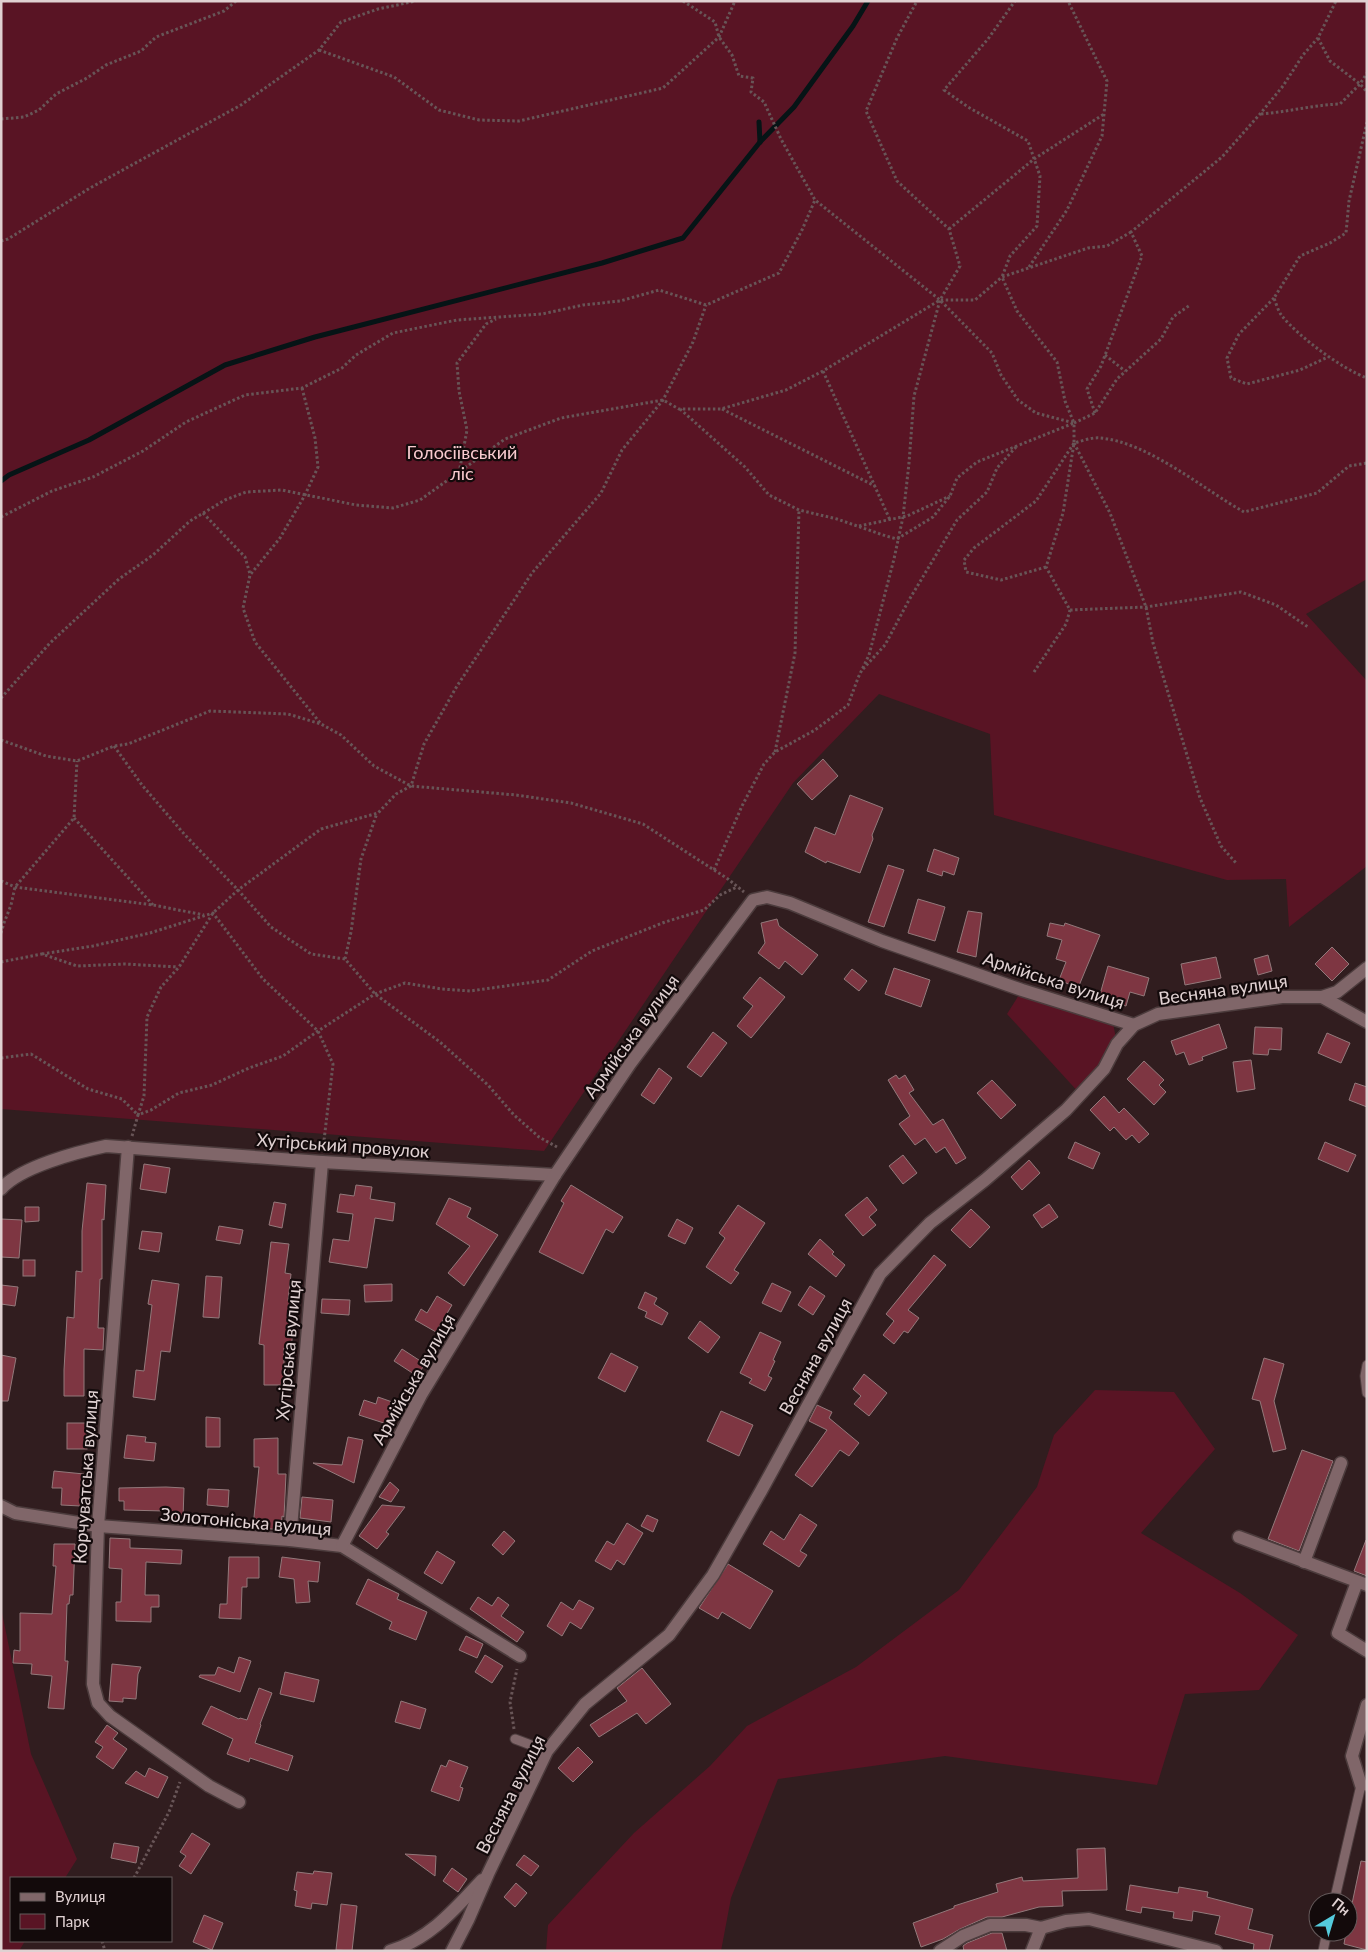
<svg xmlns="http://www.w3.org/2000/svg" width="1368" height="1952" font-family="Lato,sans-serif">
<rect width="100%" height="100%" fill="#311d1f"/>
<!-- green -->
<g fill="#591424">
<polygon points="1,1 1367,1 1367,579 1306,614 1367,681 1367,866 1289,927 1286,879 1227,880 994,815 990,734 879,694 793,783 544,1151 1,1109"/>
<polygon points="1022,990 1112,1018 1117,1044 1081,1095 1007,1014"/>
<polygon points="1095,1390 1174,1392 1215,1449 1141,1533 1240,1593 1298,1635 1259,1690 1185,1694 1157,1785 945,1756 778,1779 731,1898 721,1951 546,1951 548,1925 634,1833 710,1766 747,1726 856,1667 959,1590 1037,1487 1054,1435"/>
<polygon points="1,1608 31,1754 77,1859 65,1878 11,1878 11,1941 25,1941 19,1951 1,1951"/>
</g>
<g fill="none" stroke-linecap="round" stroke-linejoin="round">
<!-- stream -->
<g stroke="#061416" stroke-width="5">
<polyline points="759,122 760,142"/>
<polyline points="1,481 9,475 89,440 225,365 315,337 602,263 683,238 760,142 794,107 853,26 868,1"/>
</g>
</g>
<!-- building -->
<g fill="#7e3642" stroke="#93797b">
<polygon points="823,759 838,776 812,800 797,784"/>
<polygon points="850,795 883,808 872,835 873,839 860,873 827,861 826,863 805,852 815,827 835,835"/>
<polygon points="934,849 959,858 954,875 943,871 942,876 927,871"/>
<polygon points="888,865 904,870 884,927 868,922"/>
<polygon points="918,899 945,907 935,941 908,933"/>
<polygon points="968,911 982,913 976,957 957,952"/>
<polygon points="777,919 779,926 818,955 802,975 785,961 779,969 758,953 765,943 761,923"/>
<polygon points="1050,923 1064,926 1065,923 1100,935 1078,988 1059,980 1066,962 1056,959 1062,940 1047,936"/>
<polygon points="1332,947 1349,964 1332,981 1315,964"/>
<polygon points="1268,955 1272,971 1258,975 1254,959"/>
<polygon points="1216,957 1221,978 1185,985 1181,964"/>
<polygon points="1108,966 1149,978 1144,996 1130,992 1126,1006 1099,998"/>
<polygon points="894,968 930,980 921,1007 885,994"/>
<polygon points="852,969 867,981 859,991 844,979"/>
<polygon points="760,977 785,997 751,1038 737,1026 753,1006 743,998"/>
<polygon points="1219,1024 1227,1048 1202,1057 1203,1060 1189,1065 1184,1052 1176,1055 1171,1041"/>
<polygon points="1255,1027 1282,1028 1281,1050 1269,1049 1268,1055 1253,1054"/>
<polygon points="713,1032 727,1043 701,1077 687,1067"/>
<polygon points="1327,1033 1350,1043 1341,1063 1318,1053"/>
<polygon points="1251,1060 1255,1089 1237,1092 1233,1062"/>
<polygon points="1144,1061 1164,1080 1159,1085 1166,1092 1154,1105 1127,1079"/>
<polygon points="659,1068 672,1078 654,1104 641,1095"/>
<polygon points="896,1075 899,1079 905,1075 914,1090 909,1093 933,1125 943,1119 966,1158 956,1164 945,1147 936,1153 925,1138 915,1145 899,1124 910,1116 888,1080"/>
<polygon points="992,1080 1016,1105 1001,1119 977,1093"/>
<polygon points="1355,1083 1367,1087 1367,1107 1349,1100"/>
<polygon points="1104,1096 1119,1113 1124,1108 1149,1134 1139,1143 1132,1135 1126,1140 1114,1127 1110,1131 1090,1110"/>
<polygon points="1075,1142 1100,1153 1093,1169 1068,1158"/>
<polygon points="1325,1142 1356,1155 1348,1172 1318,1159"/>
<polygon points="903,1155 917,1173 903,1184 889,1166"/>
<polygon points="1029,1160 1040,1173 1022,1190 1011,1177"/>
<polygon points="144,1164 170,1168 166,1193 140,1189"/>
<polygon points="87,1183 106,1185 104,1220 102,1219 102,1279 100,1279 98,1328 104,1328 103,1350 84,1349 84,1396 64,1396 64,1370 67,1317 74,1318 76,1271 82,1272 82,1231"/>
<polygon points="356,1185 372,1187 370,1199 395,1203 393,1221 375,1218 367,1268 329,1262 333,1239 349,1241 353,1214 337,1212 340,1194 354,1196"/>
<polygon points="571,1185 623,1217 613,1233 606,1229 583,1274 539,1252 564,1203 561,1201"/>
<polygon points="867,1197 877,1210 869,1217 876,1225 863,1236 845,1215"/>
<polygon points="449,1198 471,1208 467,1217 498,1235 464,1286 448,1273 470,1246 436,1224"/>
<polygon points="274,1202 286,1204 282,1228 269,1225"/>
<polygon points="1049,1204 1058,1217 1042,1228 1033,1215"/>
<polygon points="738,1205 765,1223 734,1270 739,1273 731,1284 706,1267 725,1238 719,1233"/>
<polygon points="25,1207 39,1207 39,1221 25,1222"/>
<polygon points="971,1209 990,1227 970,1248 951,1230"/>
<polygon points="1,1219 22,1220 19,1258 1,1257"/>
<polygon points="677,1219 693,1228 685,1244 668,1236"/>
<polygon points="219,1226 243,1230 240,1244 216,1240"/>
<polygon points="142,1231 162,1233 159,1252 139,1249"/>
<polygon points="820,1239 834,1252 832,1254 845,1265 836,1277 808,1254"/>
<polygon points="271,1242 289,1244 285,1273 291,1274 288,1301 296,1302 291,1349 284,1348 284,1385 264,1385 264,1345 259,1344"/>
<polygon points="934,1255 946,1265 908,1310 919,1318 908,1333 904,1331 894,1344 883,1335 894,1321 886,1314"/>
<rect x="23" y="1260" width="12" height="16"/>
<polygon points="206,1276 222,1277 219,1318 203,1317"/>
<polygon points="152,1280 179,1284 170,1352 161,1351 155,1400 133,1397 136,1370 144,1371 152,1305 148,1304"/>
<polygon points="772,1283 791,1292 781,1312 762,1303"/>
<polygon points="392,1284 392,1301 365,1302 364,1285"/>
<polygon points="1,1285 18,1287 15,1306 1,1304"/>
<polygon points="810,1286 825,1296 813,1315 798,1305"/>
<polygon points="645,1292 657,1298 654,1304 668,1313 662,1325 645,1317 647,1312 638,1308"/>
<polygon points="437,1296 452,1305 436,1332 415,1320 421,1309 427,1313"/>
<polygon points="322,1299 350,1300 349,1315 321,1313"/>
<polygon points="700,1321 720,1337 708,1353 688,1338"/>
<polygon points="760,1332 781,1342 773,1360 775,1361 768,1376 772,1378 765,1391 749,1383 752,1379 740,1373"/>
<polygon points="402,1349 425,1364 417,1376 394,1361"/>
<polygon points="611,1353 638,1367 625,1392 598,1378"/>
<polygon points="1,1355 16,1358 8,1401 1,1401"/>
<polygon points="1264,1358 1284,1364 1274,1401 1286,1449 1273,1452 1260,1401 1252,1399"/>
<polygon points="864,1374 887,1393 869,1416 854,1404 861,1396 853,1389"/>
<polygon points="378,1397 398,1404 390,1425 359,1415 364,1400 376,1404"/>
<polygon points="817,1405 832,1412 829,1418 859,1443 849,1456 840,1450 812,1487 795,1475 827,1430 809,1421"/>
<polygon points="721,1411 753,1425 739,1456 707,1441"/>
<polygon points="206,1417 220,1418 220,1447 206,1447"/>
<rect x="67" y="1423" width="20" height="26"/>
<polygon points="127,1435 146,1437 145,1442 156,1443 154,1461 124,1458"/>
<polygon points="348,1437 363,1440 354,1483 313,1463 342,1465"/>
<polygon points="278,1438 278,1474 286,1474 284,1517 282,1516 281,1530 253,1527 259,1467 254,1467 254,1439"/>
<polygon points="1302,1450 1333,1461 1299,1551 1268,1539"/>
<polygon points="54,1471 84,1474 81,1506 61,1505 62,1488 52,1488"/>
<polygon points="390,1482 399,1490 391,1502 379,1497"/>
<polygon points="166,1487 184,1488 183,1519 164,1518 165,1511 124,1510 124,1501 119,1501 119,1488"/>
<polygon points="208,1489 229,1490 228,1507 207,1505"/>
<polygon points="302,1497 333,1500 331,1522 300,1518"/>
<polygon points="382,1505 405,1507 386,1532 389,1534 377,1549 359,1536"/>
<polygon points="800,1514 817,1525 800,1551 807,1555 799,1567 763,1544 771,1531 784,1540"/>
<polygon points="647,1515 658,1520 653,1532 641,1526"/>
<polygon points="627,1523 643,1533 624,1565 617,1560 611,1570 595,1561 607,1541 614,1545"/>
<polygon points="504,1531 515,1541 503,1555 492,1545"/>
<polygon points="110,1538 130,1539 130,1548 182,1550 181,1564 146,1562 145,1595 159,1595 159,1607 151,1607 151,1622 116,1621 116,1602 121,1602 122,1569 109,1568"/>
<polygon points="1366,1540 1367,1540 1367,1576 1354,1571"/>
<polygon points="54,1544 75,1544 73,1595 70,1595 69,1604 67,1604 65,1661 68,1661 64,1709 48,1708 52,1676 31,1674 32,1664 13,1663 14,1650 20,1651 20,1613 52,1614 56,1566 53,1566"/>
<polygon points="437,1551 455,1562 442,1584 424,1573"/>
<polygon points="229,1557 259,1557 259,1578 247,1578 247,1587 242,1587 241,1619 219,1618 220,1604 227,1604"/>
<polygon points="282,1557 320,1562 318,1582 308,1581 310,1602 296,1603 294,1579 279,1577"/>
<polygon points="728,1564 773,1591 750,1629 722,1612 718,1619 699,1608"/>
<polygon points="368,1579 399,1594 397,1599 427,1612 416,1640 389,1629 392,1622 356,1604"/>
<polygon points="478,1597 492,1606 498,1597 509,1605 501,1616 524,1632 517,1642 470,1609"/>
<polygon points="579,1600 594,1608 581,1629 570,1622 562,1636 547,1626 561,1602 573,1610"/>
<polygon points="466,1636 483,1644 477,1658 459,1650"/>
<polygon points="485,1655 503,1666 492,1683 475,1672"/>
<polygon points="239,1657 251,1661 240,1692 199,1677 200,1675 215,1675 218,1667 234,1673"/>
<polygon points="112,1664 141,1667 138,1674 136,1699 123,1698 123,1702 109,1701"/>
<polygon points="642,1668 671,1704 646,1724 637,1713 599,1737 590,1725 627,1701 617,1688"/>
<polygon points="285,1672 319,1680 314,1702 280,1694"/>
<polygon points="259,1688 272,1693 260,1724 261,1725 255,1743 293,1756 288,1771 250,1758 249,1762 227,1754 233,1739 202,1724 211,1706 239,1719 240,1718 247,1720"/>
<polygon points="401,1701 426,1709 420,1729 395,1722"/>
<polygon points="107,1725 118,1733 113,1739 127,1749 113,1769 96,1757 103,1747 95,1742"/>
<polygon points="578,1747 593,1762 573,1782 558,1768"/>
<polygon points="449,1760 468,1767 460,1787 463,1788 459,1801 431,1791 441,1765 446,1767"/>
<polygon points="149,1768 168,1777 158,1798 125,1783 136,1771 145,1777"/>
<polygon points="192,1833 210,1844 191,1874 179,1866 186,1856 180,1852"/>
<polygon points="114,1843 139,1847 136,1863 111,1858"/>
<polygon points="1105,1848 1107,1890 1062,1891 1063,1906 1039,1907 1002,1917 987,1917 960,1929 943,1939 921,1947 913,1923 954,1908 954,1906 998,1892 996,1884 1022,1877 1023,1881 1078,1878 1077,1849"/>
<polygon points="405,1854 436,1856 435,1876"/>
<polygon points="524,1855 539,1866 531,1876 516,1865"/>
<polygon points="1361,1861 1367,1862 1367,1950 1344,1944 1346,1932 1348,1932 1348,1923"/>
<polygon points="452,1868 467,1879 458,1892 443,1881"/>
<polygon points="314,1871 332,1873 327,1905 312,1903 311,1909 295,1906 297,1891 294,1890 297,1872 313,1874"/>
<polygon points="516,1883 527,1893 515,1907 504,1897"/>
<polygon points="1130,1885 1178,1893 1179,1887 1208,1892 1207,1897 1253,1909 1248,1929 1273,1935 1269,1951 1253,1951 1254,1944 1215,1934 1220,1916 1193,1911 1192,1921 1173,1918 1174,1912 1142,1907 1141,1913 1126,1910"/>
<polygon points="341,1904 357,1906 352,1951 336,1950"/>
<polygon points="204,1915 223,1923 212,1950 193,1942"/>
<polygon points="992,1933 1002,1933 1007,1951 964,1951 963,1946 967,1943"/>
</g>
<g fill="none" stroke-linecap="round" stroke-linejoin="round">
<!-- lane casing -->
<g stroke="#4c3c3d" stroke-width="11">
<g id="lane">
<polyline points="1367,1365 1365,1376 1367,1393"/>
<polyline points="515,1739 547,1751"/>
<polyline points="1334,1902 1361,1785 1367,1786"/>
<polyline points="1323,1951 1327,1932"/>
</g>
</g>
<!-- street casing -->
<g stroke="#4c3c3d" stroke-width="15">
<g id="street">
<polyline points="1322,997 1367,1022"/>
<polyline points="128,1147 98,1526 93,1684 98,1703 110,1716 209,1786 239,1802"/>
<path d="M1,1189C20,1167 77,1152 106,1146L322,1162L555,1175"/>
<polyline points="1,1506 15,1513 98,1526 290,1540 342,1546 520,1656"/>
<polyline points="1239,1537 1367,1585"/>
<polyline points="290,1540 322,1162"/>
<polyline points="342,1546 421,1395 555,1175 630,1064 753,900 767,897 790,903 882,941 1022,990 1134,1025"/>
<polyline points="1304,1562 1341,1463"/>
<polyline points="1357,1582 1338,1633 1367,1651"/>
<polyline points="1361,1785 1352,1756 1367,1705"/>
<path d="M390,1951C430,1939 455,1909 482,1880"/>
<polyline points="452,1951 468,1920 488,1874 547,1751 585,1704 669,1635 713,1575 761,1491 880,1274 930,1223 985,1180 1066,1110 1104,1069 1117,1044 1134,1025 1158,1014 1282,997 1322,997 1337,992 1367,968"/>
<polyline points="940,1951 963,1936 990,1925 1026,1925 1041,1928 1066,1921 1089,1919 1216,1951"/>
<polyline points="1032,1951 1041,1928"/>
</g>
</g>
<!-- path -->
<g stroke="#685557" stroke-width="3" stroke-dasharray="2.5 2.5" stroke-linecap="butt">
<polyline points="683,1 715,22 719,37 732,55 739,76 753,78 751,92 764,102 781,139 815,200 940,300 992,353 1001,375 1018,400 1036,413 1074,423 1074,443 1063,513 1046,567 1070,610 1146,607 1241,592 1276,605 1308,627"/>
<polyline points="1318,38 1330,61 1360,84 1367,92"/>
<polyline points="319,50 394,77 439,110 479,120 519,121 663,88 719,37 735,1"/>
<path d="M1261,114C1287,112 1313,105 1340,104L1360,84L1367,73"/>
<polyline points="1,119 24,117 39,110 56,94 87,78 106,65 141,51 156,37 224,11 236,1"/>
<path d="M1367,122L1349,201L1346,233L1330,243L1300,256L1274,298C1276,303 1278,311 1282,316C1299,337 1342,369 1367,378"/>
<polyline points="949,229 1034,159 1104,114"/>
<polyline points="1,241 8,239 90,188 241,105 319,50 341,22 378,9 416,1"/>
<polyline points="1029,267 1067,210 1102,136 1107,81 1068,1"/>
<polyline points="1274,298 1239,334 1227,358 1231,378 1247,384 1300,370 1328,357"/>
<polyline points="1105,355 1125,371"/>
<polyline points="823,371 890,520"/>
<polyline points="302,388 315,438 318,467 305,495 280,538 250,575 243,608 255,642 321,724"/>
<polyline points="680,409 745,467 769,495 799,510 837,519 886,536 897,539 933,517 950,496 957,478 977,462 1074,423 1065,401 1057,362 1017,311 1002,277 1010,256 1037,226 1040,176 1028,141 968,107 944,90 988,39 1015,1"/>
<polyline points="722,409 875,486"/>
<polyline points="1095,413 1087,389 1101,366 1142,256 1131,232 1222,157 1260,114 1283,86 1303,55 1318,38 1336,1"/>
<polyline points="1074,423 1095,413 1117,379 1161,339 1173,317 1190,305"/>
<polyline points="1074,443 1110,513 1146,607 1153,643 1200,798 1221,846 1236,863"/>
<polyline points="459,473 467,430 459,391 457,363 486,324 496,319"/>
<polyline points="203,513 245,557 250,574"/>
<polyline points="1,517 52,491 93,477 143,451 186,422 245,395 302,388 342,368 356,355 393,333 457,320 542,314 583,305 620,301 659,290 706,305 779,273 802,230 815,200"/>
<polyline points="859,526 907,516 950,496"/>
<path d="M1046,567L1001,580L966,572L964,560L974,548L1036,501L1074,443C1082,441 1092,437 1100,438C1148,442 1203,489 1244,512L1317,493L1349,466L1367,463"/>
<polyline points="863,669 885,645 909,600 957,520 987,492 997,468 1016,447"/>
<polyline points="1034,672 1066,624 1070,610"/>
<polyline points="1,698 50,643 119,579 153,555 190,521 225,500 246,492 282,490 356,505 393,508 420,500 505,439 561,418 663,400 679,409 721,409 786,390 823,371 940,300 975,300 1002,277 1088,248 1107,246 1131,232"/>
<polyline points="1,740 46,756 77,761 114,746 128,744 210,711 288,714 321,724 341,735 374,766 411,786 516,795 571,803 643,824 728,879 744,892"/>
<polyline points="114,746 142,785 185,835 238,890 271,927 311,954 345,959 375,994 440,1042 488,1085 514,1115 539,1137 557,1147"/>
<polyline points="775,752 795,653 799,510"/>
<polyline points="74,818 153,905"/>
<polyline points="714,870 742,806 764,764 775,752 815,730 848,705 858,678 869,655 894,559 903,517 909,463 914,396 940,300 960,266 949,229 897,181 866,111 897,38 917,1"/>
<polyline points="1,881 15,887 153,905 204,915"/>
<polyline points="1,933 4,923 11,905 15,887 74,818 77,761"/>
<polyline points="42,954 93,946 150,933 213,913 263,979 318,1031 333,1064 323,1149"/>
<polyline points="345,959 351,932 361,859 377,813"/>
<polyline points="1,962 42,954 77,966 125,964 178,967"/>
<polyline points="1,1058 31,1054 88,1089 122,1099 138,1115 144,1096 147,1017 161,987 179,967 213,913 238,890 321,829 378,813 396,794 411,786 424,744 457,686 532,573 601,493 622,450 663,400 693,342 706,305"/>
<polyline points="132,1136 138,1115 151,1110 179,1093 212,1085 249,1068 283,1056 318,1031 375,994 405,983 442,989 470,991 548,980 592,951 665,922 704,910 720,895 737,887"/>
<polyline points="514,1729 510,1702 517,1669"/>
<polyline points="134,1878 169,1812 180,1782"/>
<polyline points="102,1941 105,1951"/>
</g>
<!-- lane -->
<use href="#lane" stroke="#806669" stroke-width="9"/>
<!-- street -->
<use href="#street" stroke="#806669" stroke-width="12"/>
</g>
<g text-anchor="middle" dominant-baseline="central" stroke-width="4.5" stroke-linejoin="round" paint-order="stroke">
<!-- park labels -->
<g font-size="18" fill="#f9cbcf" stroke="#130a0b">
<text x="462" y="452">Голосіївський<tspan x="462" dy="21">ліс</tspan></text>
</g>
<!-- street labels -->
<g font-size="18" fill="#e0d1d2" stroke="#130a0b">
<text transform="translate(1054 980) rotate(18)">Армійська вулиця</text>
<text transform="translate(1223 989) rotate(-8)">Весняна вулиця</text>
<text transform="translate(631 1036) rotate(-54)">Армійська вулиця</text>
<text transform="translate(343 1145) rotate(4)">Хутірський провулок</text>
<text transform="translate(288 1350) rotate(-85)">Хутірська вулиця</text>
<text transform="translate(815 1356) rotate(-61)">Весняна вулиця</text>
<text transform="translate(413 1379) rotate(-60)">Армійська вулиця</text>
<text transform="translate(85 1477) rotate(-86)">Корчуватська вулиця</text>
<text transform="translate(246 1521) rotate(5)">Золотоніська вулиця</text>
<text transform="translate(510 1794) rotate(-63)">Весняна вулиця</text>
</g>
</g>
<!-- border -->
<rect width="1368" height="1952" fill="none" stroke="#e0d1d2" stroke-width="5"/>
<!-- legend -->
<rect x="10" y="1877" width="162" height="65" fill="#130a0b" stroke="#655a5b"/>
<rect x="20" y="1893" width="25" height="8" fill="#806669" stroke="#655a5b"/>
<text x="55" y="1902" font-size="15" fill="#e0d1d2">Вулиця</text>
<rect x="20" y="1914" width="25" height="15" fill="#591424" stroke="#655a5b"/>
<text x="55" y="1927" font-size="15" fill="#e0d1d2">Парк</text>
<!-- north arrow -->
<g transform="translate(1333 1917) rotate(38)"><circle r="24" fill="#130a0b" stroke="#655a5b"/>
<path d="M0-4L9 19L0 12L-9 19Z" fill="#54cadc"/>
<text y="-8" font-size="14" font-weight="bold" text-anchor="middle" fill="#e0d1d2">Пн</text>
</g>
</svg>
